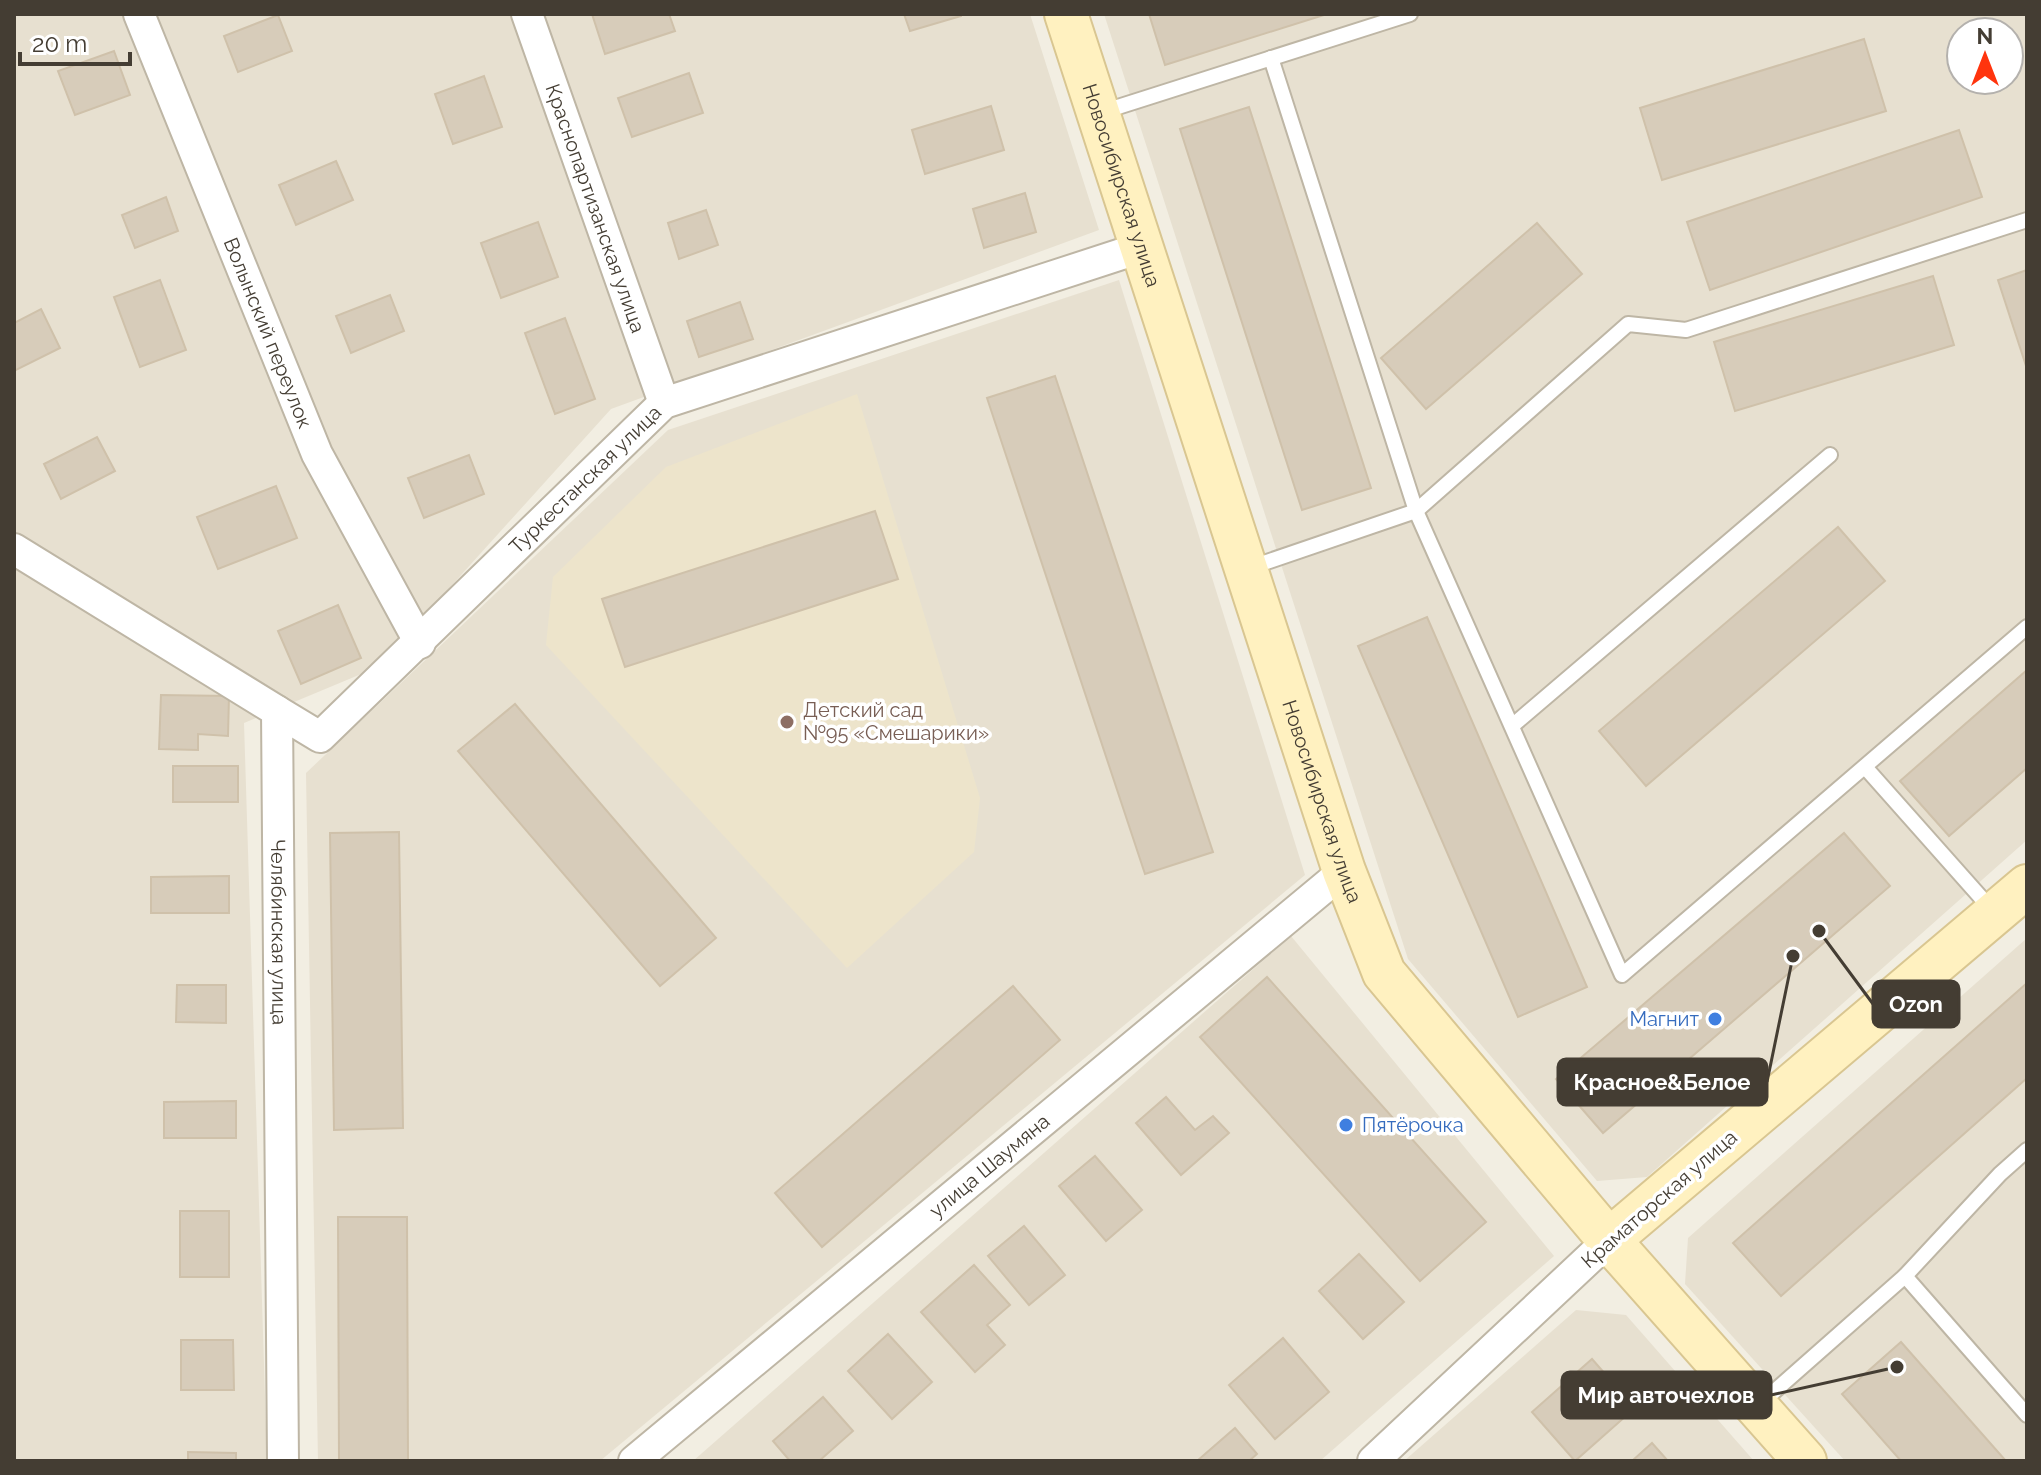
<svg xmlns="http://www.w3.org/2000/svg" width="2041" height="1475" font-family="Raleway,sans-serif">
<rect width="100%" height="100%" fill="#f2eee2"/>
<!-- residential -->
<g fill="#e7e0d0" fill-rule="evenodd">
<polygon points="14,14 1030,14 1099,230 611,409 378,667 244,723 267,1461 14,1461"/>
<path d="M1104,14H2027V840L1647,1177L1597,1181L1408,959ZM1961,32H2009V80H1961Z"/>
<polygon points="1119,280 1305,875 600,1461 318,1461 306,773 668,430"/>
<polygon points="1291,936 1554,1256 1320,1461 693,1461"/>
<polygon points="2027,938 2027,1461 1845,1461 1685,1284 1688,1238"/>
<polygon points="1576,1310 1626,1315 1754,1461 1404,1461"/>
</g>
<!-- education -->
<polygon fill="#ede4cb" points="857,394 980,798 974,852 847,968 546,645 553,577 666,467"/>
<!-- building -->
<g fill="#d7ccba" stroke="#cfc1aa" stroke-width="2">
<polygon points="592,14 669,14 675,31 605,54"/>
<polygon points="904,14 961,14 961,16 910,31"/>
<polygon points="1149,14 1327,14 1165,65"/>
<polygon points="278,15 292,51 238,72 224,36"/>
<polygon points="1864,39 1886,111 1662,180 1640,108"/>
<polygon points="114,51 130,95 75,115 58,71"/>
<polygon points="689,73 703,113 632,137 618,98"/>
<polygon points="484,76 502,127 453,144 435,94"/>
<polygon points="991,106 1004,150 925,174 912,130"/>
<polygon points="1249,107 1371,488 1302,510 1180,129"/>
<polygon points="1959,130 1982,197 1710,290 1687,222"/>
<polygon points="336,161 353,200 296,225 279,185"/>
<polygon points="1025,193 1036,232 984,248 973,209"/>
<polygon points="166,197 178,231 135,248 122,215"/>
<polygon points="706,210 718,245 679,259 668,223"/>
<polygon points="538,222 558,277 501,298 481,243"/>
<polygon points="1537,223 1582,274 1426,409 1381,358"/>
<polygon points="2027,270 2027,369 1998,280"/>
<polygon points="1933,276 1954,345 1735,411 1714,342"/>
<polygon points="160,280 186,350 140,367 114,297"/>
<polygon points="390,295 404,331 351,353 336,316"/>
<polygon points="740,302 753,339 699,357 687,321"/>
<polygon points="41,309 60,348 14,371 14,323"/>
<polygon points="565,318 595,399 555,414 525,333"/>
<polygon points="1055,376 1213,852 1145,874 987,398"/>
<polygon points="97,437 115,471 61,499 44,464"/>
<polygon points="469,455 484,494 424,518 408,478"/>
<polygon points="276,486 297,538 218,569 197,517"/>
<polygon points="875,511 898,579 625,667 602,599"/>
<polygon points="1838,527 1885,581 1646,786 1599,731"/>
<polygon points="338,605 361,658 301,684 278,631"/>
<polygon points="1427,617 1587,987 1518,1017 1358,646"/>
<polygon points="2027,670 2027,768 1949,836 1900,781"/>
<polygon points="161,695 229,696 228,736 198,734 198,750 159,749"/>
<polygon points="515,704 716,938 660,986 458,751"/>
<rect x="173" y="766" width="65" height="36"/>
<polygon points="399,832 403,1128 334,1130 330,833"/>
<polygon points="1844,833 1890,886 1603,1133 1556,1079"/>
<polygon points="229,876 229,913 151,913 151,877"/>
<polygon points="1267,977 1486,1222 1420,1281 1200,1037"/>
<polygon points="2027,983 2027,1078 1781,1296 1733,1243"/>
<polygon points="177,985 226,985 226,1023 176,1022"/>
<polygon points="1013,986 1060,1040 822,1247 775,1193"/>
<polygon points="1166,1097 1195,1130 1213,1116 1229,1133 1181,1175 1136,1123"/>
<polygon points="236,1101 236,1138 164,1138 164,1102"/>
<polygon points="1095,1156 1142,1210 1106,1241 1059,1186"/>
<rect x="180" y="1211" width="49" height="66"/>
<polygon points="338,1217 407,1217 408,1461 339,1461"/>
<polygon points="1024,1226 1065,1275 1029,1305 988,1256"/>
<polygon points="1359,1254 1404,1302 1363,1339 1319,1291"/>
<polygon points="974,1265 1010,1305 987,1325 1005,1345 975,1372 921,1312"/>
<polygon points="888,1334 932,1382 892,1419 848,1371"/>
<polygon points="1283,1338 1329,1392 1275,1439 1229,1385"/>
<polygon points="181,1340 233,1340 234,1390 181,1390"/>
<polygon points="1901,1342 2006,1461 1901,1461 1842,1394"/>
<polygon points="1592,1359 1635,1408 1575,1461 1532,1412"/>
<polygon points="823,1397 853,1431 819,1461 790,1461 773,1441"/>
<polygon points="1235,1428 1257,1454 1249,1461 1197,1461"/>
<polygon points="1652,1443 1668,1461 1632,1461"/>
<polygon points="188,1452 236,1453 236,1461 188,1461"/>
</g>
<g fill="none" stroke-linecap="round" stroke-linejoin="round">
<!-- lane casing -->
<g stroke="#beb6a5" stroke-width="18">
<g id="lane">
<polyline points="1271,58 1416,511 1622,975 2027,627"/>
<polyline points="1102,112 1410,14"/>
<polyline points="1249,568 1416,511 1628,324 1686,330 2027,220"/>
<polyline points="1512,726 1830,455"/>
<polyline points="1865,767 1992,910"/>
<polyline points="1905,1276 2027,1415"/>
<polyline points="1761,1403 1905,1276 2000,1174 2027,1150"/>
</g>
</g>
<!-- street casing -->
<g stroke="#beb6a5" stroke-width="34">
<g id="street">
<path id="s1" d="M139,14L317,454L420,643"/>
<path id="s2" d="M527,14L664,403"/>
<path id="s3" d="M14,549L277,711L283,1461"/>
<path id="s4" d="M277,711L320,737L664,403L1140,248"/>
<path id="s5" d="M634,1461L1344,871"/>
<polyline points="1373,1461 1609,1240"/>
</g>
</g>
<!-- secondary casing -->
<g stroke="#d9c691" stroke-width="46">
<g id="secondary">
<path id="s6" d="M1066,14L1344,871L1384,973L1609,1240L1805,1461"/>
<polyline points="1609,1240 2027,886"/>
</g>
</g>
<!-- lane -->
<use href="#lane" stroke="#fff" stroke-width="14"/>
<!-- street -->
<use href="#street" stroke="#fff" stroke-width="30"/>
<!-- secondary -->
<use href="#secondary" stroke="#fff1c0" stroke-width="42"/>
</g>
<!-- markers -->
<circle fill="#8d6e63" stroke="#fff" stroke-width="3" cx="787" cy="722" r="8"/>
<g fill="#3f7fe0" stroke="#fff" stroke-width="3">
<circle cx="1715" cy="1019" r="8"/>
<circle cx="1346" cy="1125" r="8"/>
</g>
<g text-anchor="middle" dominant-baseline="central" stroke-width="7" stroke-linejoin="round" paint-order="stroke">
<!-- street labels -->
<g font-size="20" fill="#443d33" stroke="#fff">
<text stroke="none"><textPath href="#s6" startOffset="180">Новосибирская улица</textPath></text>
<text stroke="none"><textPath href="#s2" startOffset="206">Краснопартизанская улица</textPath></text>
<text stroke="none"><textPath href="#s1" startOffset="344">Волынский переулок</textPath></text>
<text stroke="none"><textPath href="#s4" startOffset="420">Туркестанская улица</textPath></text>
<text stroke="none"><textPath href="#s6" startOffset="828">Новосибирская улица</textPath></text>
<text stroke="none"><textPath href="#s3" startOffset="530">Челябинская улица</textPath></text>
<text stroke="none"><textPath href="#s5" startOffset="462">улица Шаумяна</textPath></text>
<text transform="translate(1659 1199) rotate(-41)">Краматорская улица</text>
</g>
<!-- education labels -->
<g font-size="20" fill="#785e54" stroke="#fff" text-anchor="start">
<text x="803" y="710">Детский сад<tspan x="803" dy="23">№95 «Смешарики»</tspan></text>
</g>
<!-- shop labels -->
<g font-size="20" fill="#366cbe" stroke="#fff" text-anchor="end">
<text x="1699" y="1019">Магнит</text>
<text x="1362" y="1125" text-anchor="start">Пятёрочка</text>
</g>
</g>
<!-- callouts -->
<path fill="none" stroke="#443d33" stroke-width="3" d="M1819 931L1873 1004M1793 956L1767 1082M1897 1367L1771 1395"/>
<g fill="#443d33" stroke="#fff" stroke-width="3">
<circle cx="1819" cy="931" r="8"/>
<circle cx="1793" cy="956" r="8"/>
<circle cx="1897" cy="1367" r="8"/>
</g>
<g fill="#443d33" stroke="#443d33" stroke-width="3">
<rect x="1873" y="981" width="86" height="46" rx="8"/>
<rect x="1558" y="1059" width="209" height="46" rx="8"/>
<rect x="1562" y="1372" width="209" height="46" rx="8"/>
</g>
<g font-size="22" text-anchor="middle" font-weight="bold" fill="#fff">
<text x="1916" y="1012">Ozon</text>
<text x="1662" y="1090">Красное&amp;Белое</text>
<text x="1666" y="1403">Мир авточехлов</text>
</g>
<!-- border -->
<rect width="2041" height="1475" fill="none" stroke="#443d33" stroke-width="32"/>
<!-- north arrow -->
<g transform="translate(1985 56)"><circle r="38" fill="#ffffff" stroke="#b4b1ad" stroke-width="2"/>
<path d="M0-6L14 30L0 20L-14 30Z" fill="#ff340d"/>
<text y="-12" font-size="22" font-weight="bold" text-anchor="middle" fill="#443d33">N</text>
</g>
<!-- scale -->
<path d="M20 52v12h110v-12" fill="none" stroke="#443d33" stroke-width="4"/>
<text x="32" y="52" font-size="24" fill="#443d33" stroke="#ffffff" stroke-width="6" paint-order="stroke">20 m</text>
</svg>
